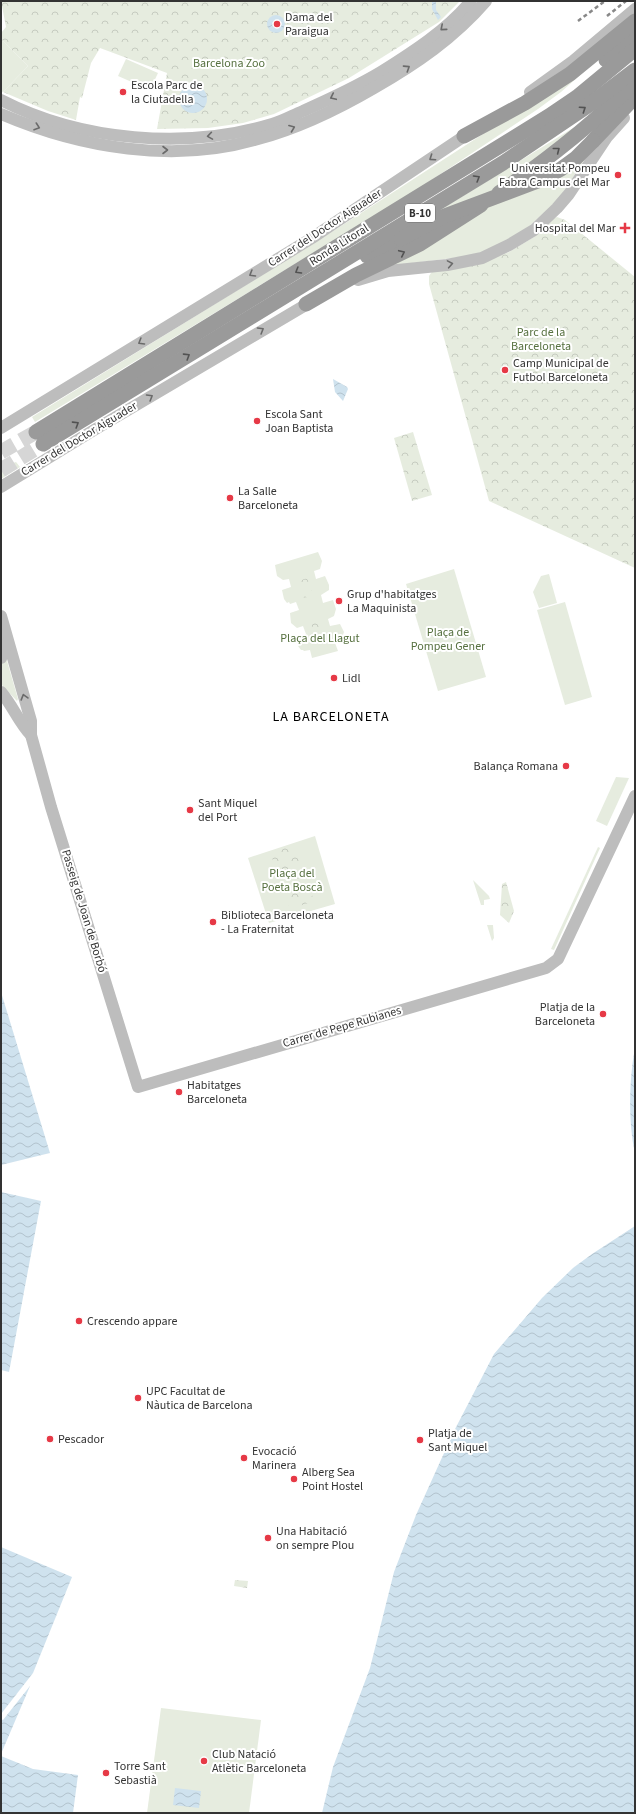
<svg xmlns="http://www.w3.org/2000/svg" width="636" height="1814" font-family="'Source Sans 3',sans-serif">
<defs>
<pattern id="park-crowns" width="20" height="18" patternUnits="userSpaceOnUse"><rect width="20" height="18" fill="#e6ecdf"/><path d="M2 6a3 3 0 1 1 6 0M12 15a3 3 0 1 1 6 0" fill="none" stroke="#c6cbc0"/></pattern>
<pattern id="water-waves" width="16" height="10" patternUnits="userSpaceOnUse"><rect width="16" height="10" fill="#cfe2ee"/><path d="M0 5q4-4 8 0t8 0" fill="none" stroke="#b2c2cd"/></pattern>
</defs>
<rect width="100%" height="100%" fill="#fff"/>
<!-- green -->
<g fill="#e6ecdf">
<polygon points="1,39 28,66 3,92 1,91"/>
<polygon points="126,59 158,73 150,90 118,76"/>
<polygon points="587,69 561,92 538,109 415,191 35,422 32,417 338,228 514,114"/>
<polygon points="586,120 493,192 424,220"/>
<polygon points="589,153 558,200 525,230 488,250 469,256 388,266 494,202"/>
<polygon points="16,462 20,467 1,479 1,467"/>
<polygon points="318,552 322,561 320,569 314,571 316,579 325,576 329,585 329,590 321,595 323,603 333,600 336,609 334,616 328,619 330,626 340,624 344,632 341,640 335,643 338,651 312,658 310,650 304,651 303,650 301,650 298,646 297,637 306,634 303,626 297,628 291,623 290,613 299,610 296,602 290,604 289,602 287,603 284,599 282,590 291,587 289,579 283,580 277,576 275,565"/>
<polygon points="454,569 486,677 438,691 406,584"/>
<polygon points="549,574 557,603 539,608 533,592 541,576"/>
<polygon points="565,602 592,697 565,705 537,610"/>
<polygon points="5,654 18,699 17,701 1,684 1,666"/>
<polygon points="616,777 629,778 607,826 596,821"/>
<polygon points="315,836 335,904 269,923 248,858"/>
<polygon points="598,847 600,848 554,950 551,949"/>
<polygon points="473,880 489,896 490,899 484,900 484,905 481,905"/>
<polygon points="487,925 493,925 494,938 492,941"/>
<polygon points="161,1708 261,1720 249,1813 147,1813"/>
</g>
<!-- park -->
<g fill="url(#park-crowns)">
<polygon points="1,1 460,1 439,22 349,78 274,114 243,123 208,128 157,129 167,73 100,48 91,63 82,98 80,97 76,120 48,111 3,92 28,66 1,39 1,33 6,27"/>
<polygon points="557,217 565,220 635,277 635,568 489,501 429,284 429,276 433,270 485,261 509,252 534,237 552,219"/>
<polygon points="413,432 432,495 412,501 394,438"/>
<polygon points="307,578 313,595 304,598 299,581"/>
<polygon points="318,614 324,634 315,636 309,617"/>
<polygon points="295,844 314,901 290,909 270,852"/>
<polygon points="506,882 514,911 509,923 500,915 502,884"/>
<polygon points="235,1580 248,1581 247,1588 234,1586"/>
</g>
<!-- water -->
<g fill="url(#water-waves)">
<polygon points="432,1 436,1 436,10 441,17 438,20 432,9"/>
<circle cx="276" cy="24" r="9"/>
<circle cx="193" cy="99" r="14"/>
<polygon points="333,379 347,387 348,389 343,401 335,392"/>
<polygon points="1,992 50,1153 1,1165"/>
<path d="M635,1048V1153C628,1123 629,1079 635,1048Z"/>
<polygon points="1,1192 41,1201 9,1372 1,1370"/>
<polygon points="635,1226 635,1813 322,1813 333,1767 370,1668 394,1572 416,1515 454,1431 494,1354 542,1298 573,1268 592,1254"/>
<polygon points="1,1547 72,1577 33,1673 1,1714"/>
<polygon points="30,1686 1,1754 1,1719 3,1720"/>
<polygon points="1,1756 33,1769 78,1775 73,1813 1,1813"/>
<polygon points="175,1788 201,1791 199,1808 173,1805"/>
</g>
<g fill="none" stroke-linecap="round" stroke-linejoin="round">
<!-- highway-tunnel -->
<g stroke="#d6d6d6" stroke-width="15" stroke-dasharray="15 8" stroke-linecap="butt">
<polyline points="1,452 36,432"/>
<polyline points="1,470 43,444"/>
</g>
<!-- secondary -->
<g stroke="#bdbdbd" stroke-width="12">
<polyline points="530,92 573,61 635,9"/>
<path d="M1,100C81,141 186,150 272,124C283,121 293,115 303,111C330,99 356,87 381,72C413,52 447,30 471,1"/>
<path d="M1,114C80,148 175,164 258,139C299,128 338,109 374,88C416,64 454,38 486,1"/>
<polyline points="358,280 388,271 447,265 482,258 509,245 534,230 557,208 569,194 607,137 624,118"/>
<polyline points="1,428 312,238 472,131"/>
<polyline points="1,487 94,430 314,300"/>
<polyline points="1,616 31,721 31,735 51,807 138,1087 546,968 558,959 635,796"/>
<polyline points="1,658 8,642"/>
<path d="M1,692C13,706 19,723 31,735"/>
</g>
<!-- highway -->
<g stroke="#9a9a9a" stroke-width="15">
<polyline points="606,60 635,34"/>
<polyline points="464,136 525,103 570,74 635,21"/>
<polyline points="593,141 635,97"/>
<path d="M499,193C547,160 594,123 635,82"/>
<polyline points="367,256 401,239"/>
<polyline points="306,304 356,275 420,244 481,205"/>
<polyline points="36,432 549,116 577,97 635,49"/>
<polyline points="43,444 503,163 589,105 635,70"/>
</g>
<!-- rail -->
<g stroke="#888" stroke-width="2.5" stroke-dasharray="4 3" stroke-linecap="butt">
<polyline points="607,16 626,1"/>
<polyline points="578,21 605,1"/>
</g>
<!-- highway-bridge -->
<polyline stroke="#9a9a9a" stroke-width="15" points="401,239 442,217 543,179 561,169 576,158 593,141"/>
</g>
<!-- one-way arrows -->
<defs><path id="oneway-chevron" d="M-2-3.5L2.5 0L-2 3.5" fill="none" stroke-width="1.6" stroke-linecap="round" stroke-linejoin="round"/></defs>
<g stroke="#6a6a6a">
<use href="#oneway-chevron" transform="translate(443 28) rotate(139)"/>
<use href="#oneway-chevron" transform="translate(407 68) rotate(-33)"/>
<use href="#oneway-chevron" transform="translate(333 97) rotate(155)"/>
<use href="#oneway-chevron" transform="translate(37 127) rotate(19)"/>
<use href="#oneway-chevron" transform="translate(292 128) rotate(-21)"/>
<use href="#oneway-chevron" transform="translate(210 136) rotate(171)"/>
<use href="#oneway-chevron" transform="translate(165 150)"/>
<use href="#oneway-chevron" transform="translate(432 158) rotate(146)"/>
<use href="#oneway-chevron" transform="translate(450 264) rotate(-10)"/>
<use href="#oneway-chevron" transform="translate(252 274) rotate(149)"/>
<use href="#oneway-chevron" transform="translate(261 330) rotate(-31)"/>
<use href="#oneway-chevron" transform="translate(141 342) rotate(149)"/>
<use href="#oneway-chevron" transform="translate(150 397) rotate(-31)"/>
<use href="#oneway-chevron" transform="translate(24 697) rotate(-106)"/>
</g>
<g stroke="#525252">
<use href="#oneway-chevron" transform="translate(583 109) rotate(-34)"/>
<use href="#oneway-chevron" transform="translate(557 150) rotate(-38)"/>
<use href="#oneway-chevron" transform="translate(477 178) rotate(-31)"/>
<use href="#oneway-chevron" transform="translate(402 253) rotate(-25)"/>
<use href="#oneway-chevron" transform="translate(298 271) rotate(149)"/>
<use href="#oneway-chevron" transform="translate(187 356) rotate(-32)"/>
<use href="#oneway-chevron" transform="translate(76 424) rotate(-32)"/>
</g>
<!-- markers -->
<g fill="#e63946" stroke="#fff" stroke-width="1.5">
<circle cx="277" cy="24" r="4"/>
<circle cx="123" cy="92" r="4"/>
<circle cx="618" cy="175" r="4"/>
<path d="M623 222h4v4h4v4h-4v4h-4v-4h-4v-4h4z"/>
<circle cx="505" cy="370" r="4"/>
<circle cx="257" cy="421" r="4"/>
<circle cx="230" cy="498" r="4"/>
<circle cx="339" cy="601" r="4"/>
<circle cx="334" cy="678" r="4"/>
<circle cx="566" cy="766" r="4"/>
<circle cx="190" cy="810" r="4"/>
<circle cx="213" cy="922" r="4"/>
<circle cx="603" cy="1014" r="4"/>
<circle cx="179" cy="1092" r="4"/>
<circle cx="79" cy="1321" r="4"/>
<circle cx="138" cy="1398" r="4"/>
<circle cx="50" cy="1439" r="4"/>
<circle cx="420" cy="1440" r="4"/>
<circle cx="244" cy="1458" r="4"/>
<circle cx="294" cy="1479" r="4"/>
<circle cx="268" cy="1538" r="4"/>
<circle cx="204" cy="1761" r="4"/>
<circle cx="106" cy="1773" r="4"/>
</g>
<g text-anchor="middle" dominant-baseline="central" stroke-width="4" stroke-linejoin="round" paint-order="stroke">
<!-- shield labels -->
<rect fill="#fff" stroke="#707070" stroke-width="1" x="405" y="204" width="30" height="18" rx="3"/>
<g font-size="11" font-weight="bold" fill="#333">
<text x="420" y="213">B-10</text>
</g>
<!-- poi labels -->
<g font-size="12" fill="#333" stroke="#fff" text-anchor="start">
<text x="285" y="17">Dama del<tspan x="285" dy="14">Paraigua</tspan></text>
<text x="131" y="85">Escola Parc de<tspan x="131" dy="14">la Ciutadella</tspan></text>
<text x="610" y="168" text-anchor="end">Universitat Pompeu<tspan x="610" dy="14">Fabra Campus del Mar</tspan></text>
<text x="616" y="228" text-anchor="end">Hospital del Mar</text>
<text x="513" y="363">Camp Municipal de<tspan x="513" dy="14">Futbol Barceloneta</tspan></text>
<text x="265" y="414">Escola Sant<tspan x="265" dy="14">Joan Baptista</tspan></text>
<text x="238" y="491">La Salle<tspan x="238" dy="14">Barceloneta</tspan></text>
<text x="347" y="594">Grup d'habitatges<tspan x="347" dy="14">La Maquinista</tspan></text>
<text x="342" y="678">Lidl</text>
<text x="558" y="766" text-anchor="end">Balança Romana</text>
<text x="198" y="803">Sant Miquel<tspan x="198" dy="14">del Port</tspan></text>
<text x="221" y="915">Biblioteca Barceloneta<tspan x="221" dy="14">- La Fraternitat</tspan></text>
<text x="595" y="1007" text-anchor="end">Platja de la<tspan x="595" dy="14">Barceloneta</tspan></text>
<text x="187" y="1085">Habitatges<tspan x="187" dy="14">Barceloneta</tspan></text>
<text x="87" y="1321">Crescendo appare</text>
<text x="146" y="1391">UPC Facultat de<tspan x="146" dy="14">Nàutica de Barcelona</tspan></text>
<text x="428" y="1433">Platja de<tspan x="428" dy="14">Sant Miquel</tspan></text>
<text x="58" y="1439">Pescador</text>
<text x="252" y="1451">Evocació<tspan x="252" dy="14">Marinera</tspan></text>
<text x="302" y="1472">Alberg Sea<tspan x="302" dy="14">Point Hostel</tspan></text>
<text x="276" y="1531">Una Habitació<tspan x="276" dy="14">on sempre Plou</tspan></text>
<text x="212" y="1754">Club Natació<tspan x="212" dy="14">Atlètic Barceloneta</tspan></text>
<text x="114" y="1766">Torre Sant<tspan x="114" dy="14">Sebastià</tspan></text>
</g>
<!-- park labels -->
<g font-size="12" fill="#56703f" stroke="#fff">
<text x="229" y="63">Barcelona Zoo</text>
<text x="541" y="332">Parc de la<tspan x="541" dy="14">Barceloneta</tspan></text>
<text x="448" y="632">Plaça de<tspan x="448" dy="14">Pompeu Gener</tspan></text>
<text x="320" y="638">Plaça del Llagut</text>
<text x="292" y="873">Plaça del<tspan x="292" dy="14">Poeta Boscà</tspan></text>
</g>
<!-- street labels -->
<g font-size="12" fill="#333" stroke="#fff">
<text transform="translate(325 228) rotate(-33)">Carrer del Doctor Aiguader</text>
<text transform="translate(339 245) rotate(-32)">Ronda Litoral</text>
<text transform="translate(79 439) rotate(-31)">Carrer del Doctor Aiguader</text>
<text transform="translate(84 911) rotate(73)">Passeig de Joan de Borbó</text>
<text transform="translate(342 1027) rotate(-16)">Carrer de Pepe Rubianes</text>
</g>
<!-- quarter labels -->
<g font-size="14" letter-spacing="1" fill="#000" stroke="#fff">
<text x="331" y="717">LA BARCELONETA</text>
</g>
</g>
<!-- border -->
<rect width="636" height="1814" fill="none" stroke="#333333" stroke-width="4"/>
</svg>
